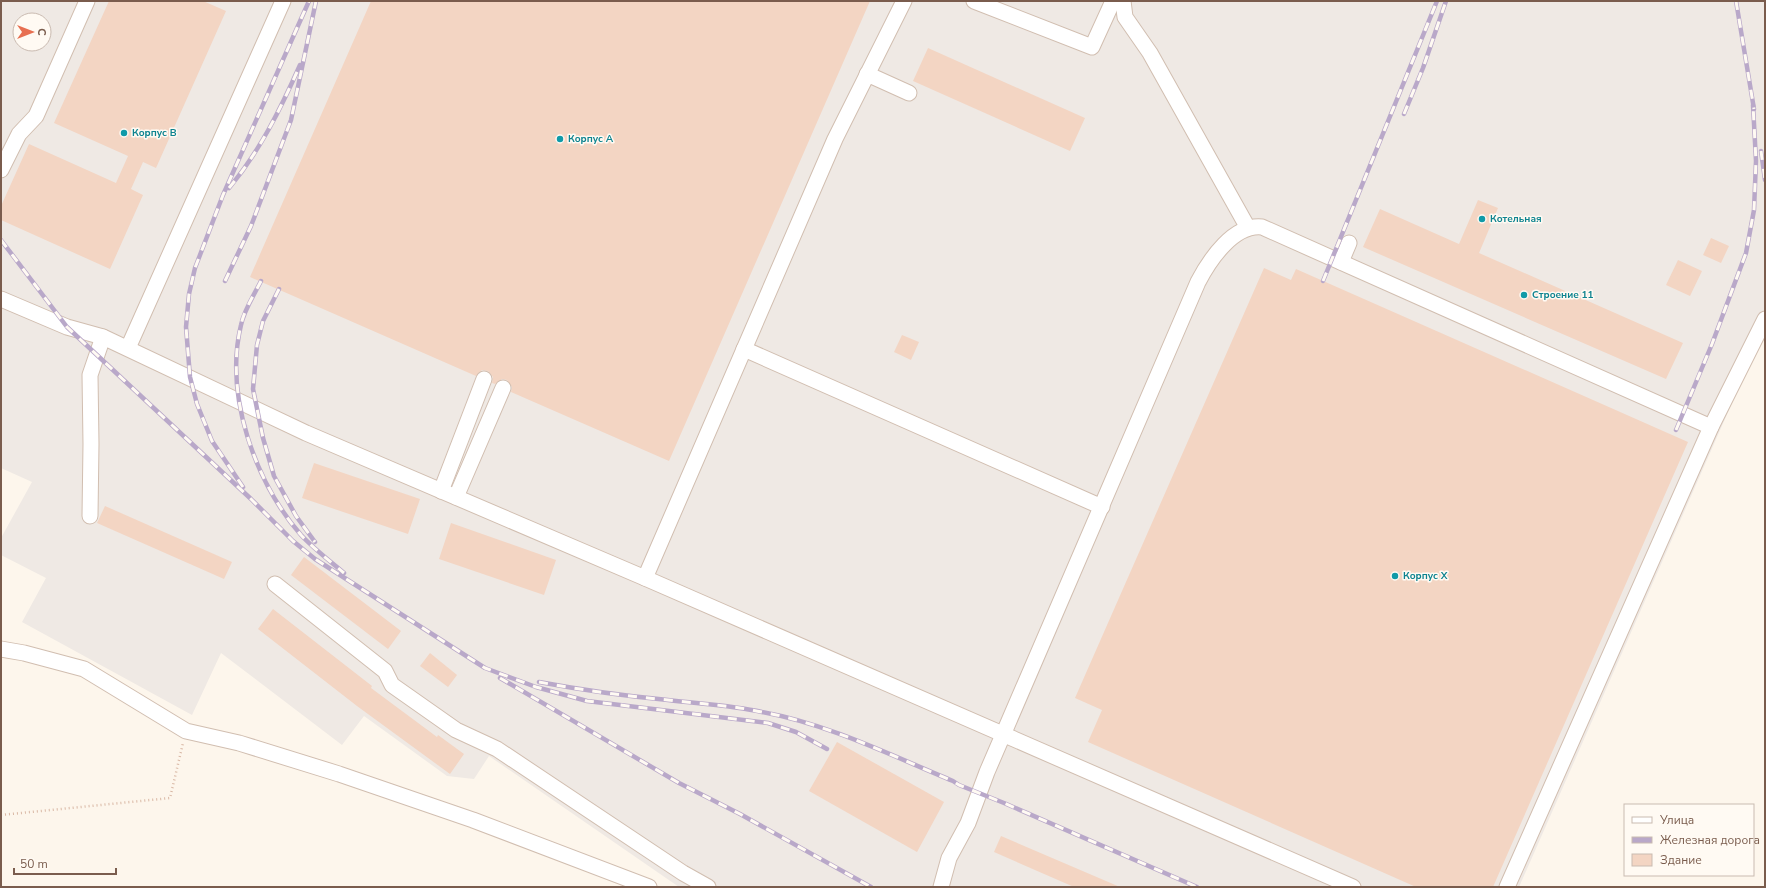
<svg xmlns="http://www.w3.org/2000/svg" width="1766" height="888" font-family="'Nunito Sans',sans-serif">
<rect width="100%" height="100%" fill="#fdf6ec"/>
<!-- industrial -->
<path fill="#efe9e4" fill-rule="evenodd" d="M1,1H1765V328L1519,887H679L489,756L474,779L447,776L364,716L342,745L221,653L192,715L22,622L46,578L1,555V538L32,482L1,468L2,400L1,399ZM20,20H44V44H20Z"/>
<!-- building -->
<g fill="#f3d5c3">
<polygon points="109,1 203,1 226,11 156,168 143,162 131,189 143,195 110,269 1,220 1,206 29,144 116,183 128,156 54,123"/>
<polygon points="371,1 870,1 669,461 511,392 512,387 507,380 502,379 495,384 492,383 493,377 488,371 482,370 476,376 250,277"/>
<polygon points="928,48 1085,118 1070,151 913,81"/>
<polygon points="1478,200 1498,208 1479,253 1683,343 1666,379 1363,247 1380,209 1459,244"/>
<polygon points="1711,238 1729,246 1721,263 1703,255"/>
<polygon points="1678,260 1702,271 1690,296 1666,285"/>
<polygon points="1264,268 1291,280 1296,269 1688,442 1493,887 1416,887 1088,742 1102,710 1075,698"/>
<polygon points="902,335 919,342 911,360 894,352"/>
<polygon points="314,463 420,499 408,534 302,498"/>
<polygon points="105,506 232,562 224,579 97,523"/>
<polygon points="451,523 556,560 544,595 439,559"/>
<polygon points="304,557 401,631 388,649 291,575"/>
<polygon points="273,609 372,686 371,688 437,737 438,735 464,754 450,774 357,706 258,629"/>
<polygon points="430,653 457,675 448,687 420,666"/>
<polygon points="837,742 944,802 917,852 809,791"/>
<polygon points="1001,836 1120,887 1074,887 994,852"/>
</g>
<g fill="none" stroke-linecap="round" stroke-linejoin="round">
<!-- minor casing -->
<g stroke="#d1beb0" stroke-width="17">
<g id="minor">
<polyline points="974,1 1092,47 1113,1"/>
<polyline points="1123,1 1125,17 1150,53 1248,228"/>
<polyline points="867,74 909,93"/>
<polyline points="1,170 19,134 36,116 87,1"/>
<polyline points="1341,262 1349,243"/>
<polyline points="1,299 67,327 103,337 306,433 645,578 1353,887"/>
<polyline points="128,348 283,1"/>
<polyline points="744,349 1102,507"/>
<polyline points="441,491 484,379"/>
<polyline points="456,497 503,388"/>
<polyline points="90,516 91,444 90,375 103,337"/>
<polyline points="645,578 835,139 904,1"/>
<polyline points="275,584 385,671 392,685 456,730 497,749 683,873 708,887"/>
<polyline points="1,649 24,653 84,669 186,731 239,743 339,774 473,820 649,887"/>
<path d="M941,887L949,858L968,823L987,772L1198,282C1210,259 1234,224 1262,227L1711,427"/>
<polyline points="1507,887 1711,427 1765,319"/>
</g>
</g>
<!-- path -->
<polyline stroke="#d9b8a5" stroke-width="2.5" stroke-dasharray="1 3" stroke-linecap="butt" points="1,815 170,798 183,743"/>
<!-- minor -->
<use href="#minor" stroke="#fff" stroke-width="15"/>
<!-- rail casing -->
<g stroke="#b9a8c9" stroke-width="4.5">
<g id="rail">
<polyline points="1736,1 1754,109"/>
<polyline points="1404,114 1423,68 1446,1"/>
<polyline points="1761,151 1765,180"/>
<path d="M229,188C260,151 281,108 300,65"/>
<polyline points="1,240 67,327 251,499 293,541 315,559 485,668 536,687 587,701 768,723 796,732 827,749"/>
<polyline points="225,281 251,226 291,120 316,1"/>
<path d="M261,281C254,295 244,310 241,325C224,395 255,482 301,535C314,549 330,561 344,573"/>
<polyline points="1323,281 1437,1"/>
<polyline points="279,289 263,321 257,345 253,389 263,438 274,476 296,516 315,542"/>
<polyline points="1676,430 1712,344 1746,253 1754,210 1756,161 1753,105"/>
<polyline points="243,487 212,441 197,404 190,377 186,327 189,294 195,268 223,195 309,1"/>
<polyline points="500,678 679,783 740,814 871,887"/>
<path d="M539,682C582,690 625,696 668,700C700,704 730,705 762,712C828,724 890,755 953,781L959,785L1004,803L1197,887"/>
</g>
</g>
<!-- rail -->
<use href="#rail" stroke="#fffaf3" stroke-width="3" stroke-dasharray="9" stroke-linecap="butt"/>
</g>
<!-- markers -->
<g fill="#0f9aa8" stroke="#fffaf3" stroke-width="1.5">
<circle cx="124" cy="133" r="4"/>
<circle cx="560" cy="139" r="4"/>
<circle cx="1482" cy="219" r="4"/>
<circle cx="1524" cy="295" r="4"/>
<circle cx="1395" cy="576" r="4"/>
</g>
<g text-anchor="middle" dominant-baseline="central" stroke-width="3" stroke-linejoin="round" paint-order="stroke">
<!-- culture labels -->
<g font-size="10" font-weight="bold" fill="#0d838f" stroke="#fffaf3" text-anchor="start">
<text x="132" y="133">Корпус В</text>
<text x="568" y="139">Корпус А</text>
<text x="1490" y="219">Котельная</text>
<text x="1532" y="295">Строение 11</text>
<text x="1403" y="576">Корпус Х</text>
</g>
</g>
<!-- border -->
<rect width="1766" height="888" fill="none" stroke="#7a5c4d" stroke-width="4"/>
<!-- legend -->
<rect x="1624" y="804" width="130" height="72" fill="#fffaf3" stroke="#cabbb1"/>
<rect x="1632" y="817" width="20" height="6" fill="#ffffff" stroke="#cabbb1"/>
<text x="1660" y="824" font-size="12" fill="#7a5c4d">Улица</text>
<rect x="1632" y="837" width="20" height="6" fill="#b9a8c9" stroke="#cabbb1"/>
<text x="1660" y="844" font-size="12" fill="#7a5c4d">Железная дорога</text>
<rect x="1632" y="854" width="20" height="12" fill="#f3d5c3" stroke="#cabbb1"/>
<text x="1660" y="864" font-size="12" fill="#7a5c4d">Здание</text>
<!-- north arrow -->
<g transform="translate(32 32) rotate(90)"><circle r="19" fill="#fffaf3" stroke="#cabbb1"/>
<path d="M0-3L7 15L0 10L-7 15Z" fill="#e76f51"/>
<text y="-6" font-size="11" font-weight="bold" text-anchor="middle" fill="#7a5c4d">С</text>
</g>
<!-- scale -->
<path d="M14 868v6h102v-6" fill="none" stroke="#7a5c4d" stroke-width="2"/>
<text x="20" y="868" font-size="12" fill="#7a5c4d" stroke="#fffaf3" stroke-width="3" paint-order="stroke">50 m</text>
</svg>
